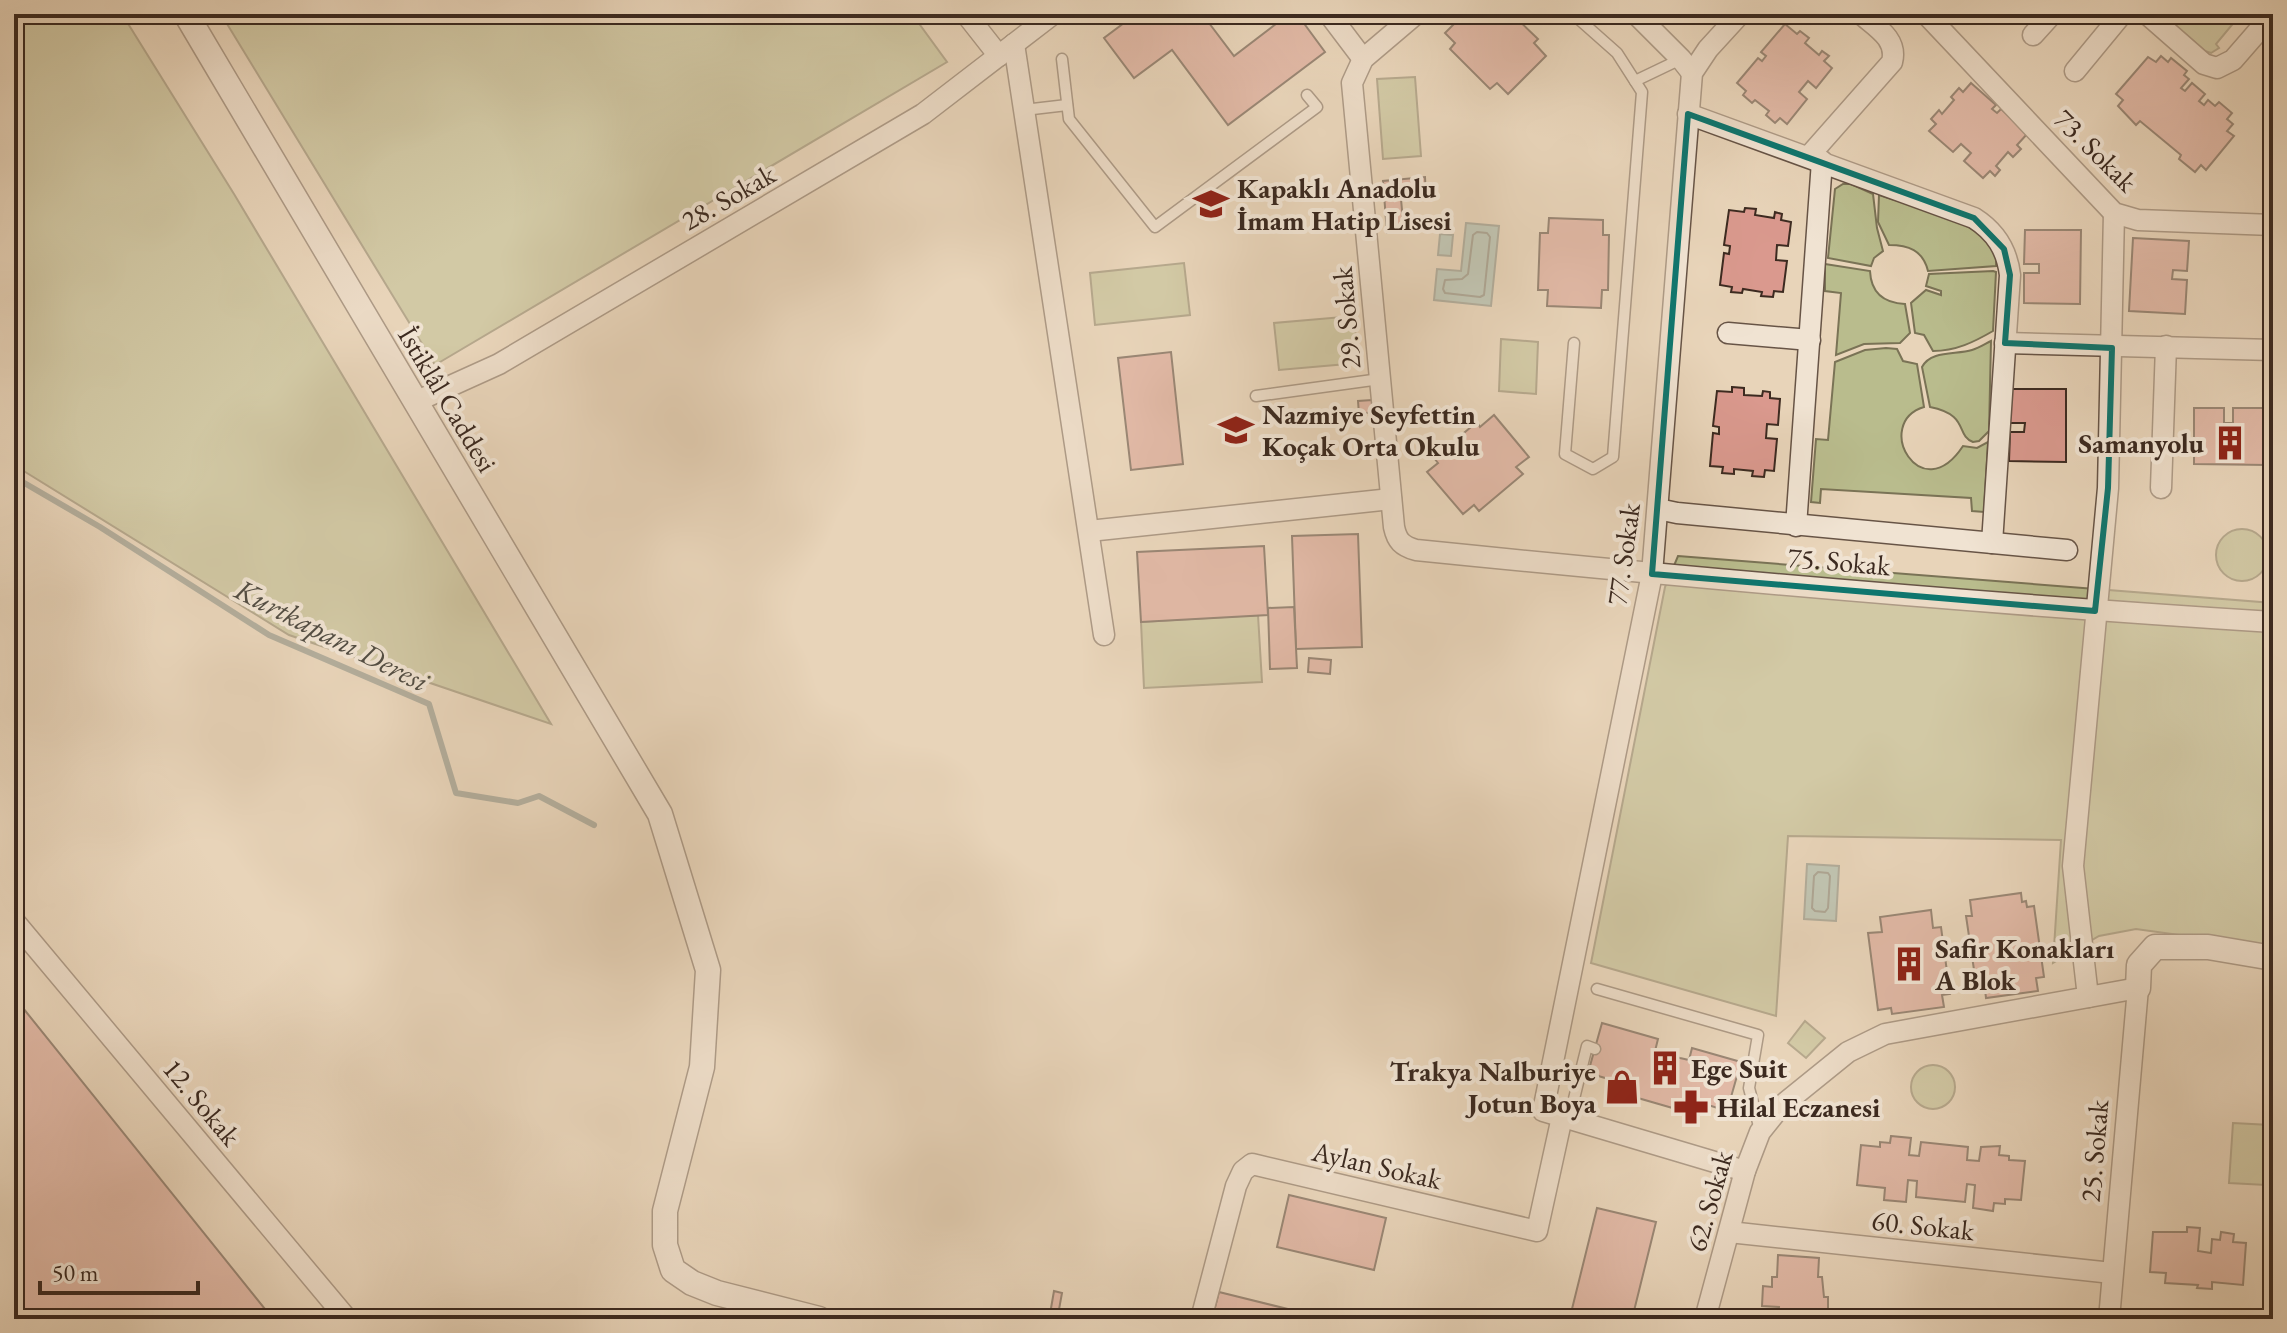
<svg xmlns="http://www.w3.org/2000/svg" width="2287" height="1333" font-family="'EB Garamond',serif">
<rect width="100%" height="100%" fill="#e8d4b9"/>
<filter id="stains"><feTurbulence type="fractalNoise" baseFrequency=".0025" numOctaves="4"/><feColorMatrix values="0 0 0 0 .2 0 0 0 0 .09 0 0 0 0 .02 0 0 0 .5 -.17"/></filter>
<radialGradient id="worn" r=".72"><stop offset=".6" stop-color="#630" stop-opacity="0"/><stop offset="1" stop-color="#630" stop-opacity=".3"/></radialGradient>
<!-- green -->
<g fill="#b9bc8d" stroke="#7a7356" stroke-width="2">
<polygon points="14,14 122,14 234,194 551,724 289,635 14,465"/>
<polygon points="221,14 912,14 947,62 435,365"/>
<polygon points="2162,14 2241,14 2216,44 2219,48 2211,53 2205,51"/>
<polygon points="1415,77 1421,156 1383,159 1377,79"/>
<polygon points="1843,184 1851,184 1873,194 1877,228 1883,251 1874,258 1871,266 1828,258 1835,189"/>
<path d="M1879,195C1908,205 1984,221 1995,253C1997,257 1996,261 1996,266L1928,271C1923,250 1908,245 1889,245L1878,222Z"/>
<polygon points="1184,263 1190,315 1095,325 1090,273"/>
<path d="M1825,264L1870,271C1871,293 1884,303 1905,304L1910,333L1900,343L1864,344L1836,355L1841,293L1825,291Z"/>
<path d="M1993,271L1996,272L1993,331C1974,342 1956,351 1933,351L1924,335L1915,333L1911,303L1926,290L1941,295V291L1926,286L1929,274Z"/>
<polygon points="1354,316 1358,363 1279,370 1274,323"/>
<polygon points="1501,339 1538,342 1536,394 1499,391"/>
<path d="M1991,341L1989,431L1979,441L1973,442C1955,435 1970,415 1930,407L1922,367C1931,350 1956,355 1972,350C1979,348 1985,344 1991,341Z"/>
<path d="M1886,348L1897,349L1903,361L1917,364L1924,407C1872,423 1921,510 1963,446L1977,448L1988,442L1984,512L1972,511L1971,498L1821,489L1820,503L1811,502L1816,439L1828,440L1835,362L1865,350Z"/>
<circle cx="2242" cy="555" r="26"/>
<polygon points="1678,556 2273,603 2273,948 2136,929 2099,936 2053,963 2061,840 1788,836 1776,1016 1591,963 1665,587"/>
<polygon points="1258,615 1262,682 1144,688 1141,622"/>
<polygon points="1805,1021 1825,1038 1806,1058 1788,1043"/>
<circle cx="1933" cy="1087" r="22"/>
<polygon points="2233,1123 2270,1125 2266,1185 2229,1183"/>
</g>
<!-- water -->
<g fill="#97b8af" stroke="#737f76" stroke-width="2">
<polygon points="1466,223 1499,226 1491,306 1434,300 1437,269 1461,271"/>
<polygon points="1440,234 1453,235 1451,256 1438,255"/>
<polygon points="1807,864 1839,866 1836,921 1804,919"/>
</g>
<g fill="none" stroke-linecap="round" stroke-linejoin="round">
<!-- shore -->
<g stroke="#6a7168" stroke-width="2">
<polygon points="1477,232 1487,233 1490,237 1484,295 1480,297 1445,293 1443,289 1445,280 1462,279 1468,274 1473,235"/>
<polygon points="1818,872 1828,873 1830,876 1828,908 1825,912 1815,911 1812,908 1814,876"/>
</g>
<!-- stream -->
<polyline stroke="#737f76" stroke-width="6" points="14,477 100,527 269,635 429,704 456,793 518,803 539,796 594,825"/>
</g>
<!-- building -->
<g fill="#da998e" stroke="#3c2a20" stroke-width="2">
<polygon points="1136,14 1220,14 1209,23 1234,56 1289,14 1297,14 1325,52 1228,125 1172,50 1134,78 1104,38"/>
<polygon points="1464,14 1512,14 1538,39 1534,43 1546,56 1508,94 1497,83 1490,89 1450,49 1455,43 1445,33"/>
<polygon points="1785,24 1797,34 1800,31 1809,38 1805,43 1819,55 1822,51 1829,56 1824,61 1832,68 1816,88 1808,81 1799,92 1807,99 1787,124 1780,118 1775,123 1766,115 1769,111 1755,100 1752,103 1743,95 1746,91 1737,83 1758,58 1762,61 1766,56 1761,52"/>
<polygon points="2161,56 2168,62 2171,58 2187,71 2184,75 2189,79 2181,88 2185,91 2192,83 2205,94 2199,101 2204,105 2208,100 2215,106 2219,102 2232,113 2227,119 2233,124 2227,131 2234,136 2206,170 2201,165 2195,172 2179,159 2181,155 2140,121 2136,125 2118,106 2123,100 2116,94 2148,57 2156,62"/>
<polygon points="1971,83 1996,105 1992,109 1997,113 2001,109 2028,133 2017,145 2021,149 2013,157 2008,152 1996,166 2000,170 1995,176 1990,171 1983,178 1964,161 1971,153 1961,144 1953,152 1929,131 1936,124 1931,119 1939,110 1942,114 1954,100 1951,97 1959,88 1963,92"/>
<polygon points="1425,177 1426,197 1401,199 1404,232 1387,233 1383,181"/>
<polygon points="1745,208 1756,209 1755,215 1774,218 1775,212 1782,214 1781,220 1791,222 1788,246 1777,245 1776,260 1787,261 1783,292 1774,291 1773,297 1761,296 1762,292 1743,289 1742,293 1731,292 1732,287 1720,285 1724,253 1729,254 1730,246 1724,245 1729,210 1744,212"/>
<polygon points="1549,218 1603,220 1603,235 1609,235 1608,290 1602,290 1601,308 1547,306 1548,290 1538,290 1540,233 1548,233"/>
<polygon points="2025,230 2081,230 2080,304 2024,303 2024,273 2039,273 2039,264 2024,264"/>
<polygon points="2133,238 2189,241 2187,271 2173,270 2172,279 2187,280 2185,314 2129,311"/>
<polygon points="1171,352 1183,464 1131,470 1118,358"/>
<polygon points="1732,387 1744,388 1744,395 1762,396 1763,391 1770,392 1770,398 1780,399 1778,425 1767,424 1766,438 1777,439 1774,471 1765,470 1764,477 1752,476 1753,471 1734,469 1734,474 1722,473 1723,467 1710,466 1713,433 1719,434 1719,427 1713,426 1717,391 1732,392"/>
<polygon points="2010,389 2066,389 2066,462 2009,461 2010,432 2024,432 2025,423 2010,423"/>
<polygon points="1372,400 1373,412 1359,414 1358,401"/>
<polygon points="2194,408 2224,408 2224,423 2233,423 2233,408 2267,408 2267,465 2194,464"/>
<polygon points="1494,415 1529,457 1516,467 1523,474 1479,511 1474,505 1463,514 1427,472 1438,463 1434,458 1477,422 1480,427"/>
<polygon points="1358,534 1362,647 1296,649 1292,536"/>
<polygon points="1264,546 1268,615 1141,622 1137,552"/>
<polygon points="1294,607 1297,668 1270,669 1268,608"/>
<polygon points="1309,658 1331,660 1330,674 1308,672"/>
<polygon points="2021,893 2022,902 2026,901 2027,907 2034,906 2044,977 2036,978 2038,991 1986,998 1985,989 1977,990 1966,916 1972,916 1970,900"/>
<polygon points="1931,910 1933,928 1941,927 1950,994 1942,995 1944,1007 1892,1014 1891,1008 1878,1010 1868,933 1882,932 1880,917"/>
<polygon points="23,1008 273,1319 14,1319 14,1015"/>
<polygon points="1602,1023 1658,1039 1655,1051 1680,1058 1689,1060 1692,1048 1741,1062 1727,1111 1705,1104 1703,1111 1678,1104 1676,1109 1631,1096 1633,1090 1611,1084 1612,1080 1588,1073"/>
<polygon points="1891,1136 1911,1138 1909,1155 1919,1156 1921,1142 1968,1147 1967,1160 1979,1161 1981,1147 2000,1146 1999,1155 2009,1156 2009,1160 2025,1161 2021,1200 2005,1199 2005,1204 1994,1203 1993,1211 1973,1208 1975,1185 1967,1184 1965,1202 1916,1197 1917,1181 1908,1180 1906,1202 1884,1200 1885,1188 1857,1185 1861,1145 1880,1147 1880,1142 1890,1143"/>
<polygon points="1289,1195 1386,1218 1374,1270 1277,1247"/>
<polygon points="1597,1208 1656,1222 1632,1319 1596,1319 1571,1313"/>
<polygon points="2187,1227 2200,1228 2198,1251 2211,1253 2212,1239 2220,1240 2221,1232 2234,1234 2233,1242 2246,1243 2243,1285 2212,1282 2212,1289 2197,1288 2198,1285 2165,1283 2166,1273 2150,1272 2153,1232 2187,1232"/>
<polygon points="1778,1255 1819,1258 1818,1277 1822,1277 1824,1297 1828,1297 1828,1311 1804,1310 1804,1317 1819,1319 1767,1319 1768,1314 1778,1315 1779,1307 1762,1306 1763,1286 1772,1287 1772,1277 1777,1277"/>
<polygon points="1054,1291 1062,1293 1058,1315 1050,1314"/>
<polygon points="1219,1292 1328,1319 1212,1319"/>
<polygon points="1571,1313 1596,1319 1570,1319"/>
</g>
<g fill="none" stroke-linecap="round" stroke-linejoin="round">
<!-- service casing -->
<g stroke="#675446" stroke-width="13">
<g id="service">
<polyline points="1573,14 1617,53 1642,92 1613,457 1593,469 1565,454 1574,343"/>
<polyline points="1062,59 1069,119 1155,227 1317,107 1307,95"/>
<polyline points="1635,81 1681,59"/>
<polyline points="1024,110 1067,105"/>
<polyline points="1256,396 1380,379"/>
<polyline points="1597,989 1758,1035 1749,1088 1760,1130"/>
<polyline points="1569,1119 1587,1046 1595,1049"/>
</g>
</g>
<!-- minor casing -->
<g stroke="#675446" stroke-width="23">
<g id="minor">
<polyline points="966,14 999,56"/>
<polyline points="1329,14 1363,59"/>
<path d="M1416,14L1363,59L1352,83L1394,527C1397,541 1402,546 1416,550C1702,579 1987,604 2273,622"/>
<polyline points="1636,14 1681,59 1692,73"/>
<polyline points="1740,14 1708,49 1692,73 1652,574 1543,1111 1745,1171"/>
<polyline points="1926,14 2114,213 2138,220 2273,225"/>
<polyline points="2147,14 2204,64 2217,68 2233,60 2273,14"/>
<polyline points="2033,35 2052,14"/>
<polyline points="1014,44 1104,635"/>
<polyline points="2075,71 2122,14"/>
<path d="M1688,114L1974,218C1996,232 2007,250 2010,275L1992,543"/>
<path d="M1809,156L1892,62C1898,39 1876,27 1861,14"/>
<polyline points="1728,333 1810,340"/>
<polyline points="2005,343 2273,350"/>
<polyline points="415,402 499,364 923,114 1053,14"/>
<polyline points="2161,488 2166,346"/>
<polyline points="1658,509 1677,513 2067,550"/>
<polyline points="1796,526 1822,161"/>
<polyline points="1089,531 1391,499"/>
<polyline points="14,921 347,1319"/>
<polyline points="2088,997 2073,866 2108,488 2114,213"/>
<polyline points="1729,1232 2112,1273"/>
<polyline points="1201,1319 1236,1186 1243,1171 1252,1164 1537,1231 1562,1117"/>
<polyline points="1705,1319 1745,1171 1760,1132 1780,1107 1848,1052 1885,1034 2138,988 2109,1319"/>
</g>
</g>
<!-- tertiary casing -->
<g stroke="#675446" stroke-width="27">
<g id="tertiary">
<polyline points="186,14 660,814 708,970 702,1067 665,1211 665,1245 673,1270 692,1283 717,1293 819,1319"/>
<polyline points="2138,988 2139,965 2155,947 2208,947 2273,958"/>
</g>
</g>
<!-- service -->
<use href="#service" stroke="#f0e3d2" stroke-width="10"/>
<!-- minor -->
<use href="#minor" stroke="#f0e3d2" stroke-width="20"/>
<!-- tertiary -->
<use href="#tertiary" stroke="#f0e3d2" stroke-width="24"/>
</g>
<!-- marked area -->
<path d="M0 0H2287V1333H0ZM1688,114L1974,218L2004,249L2010,275L2005,343L2112,348L2108,488L2095,611L1652,574Z" fill="#e8d4b9" fill-opacity=".55" fill-rule="evenodd"/>
<path fill="none" stroke="#0f766e" stroke-width="6" stroke-linejoin="round" d="M1688,114L1974,218L2004,249L2010,275L2005,343L2112,348L2108,488L2095,611L1652,574Z"/>
<!-- icons -->
<defs>
<g id="school-bare" transform="scale(2.76)"><path d="M0-5L7-2L0 1L-7-2ZM-4 1L0 2.5L4 1V4Q0 6-4 4Z" fill="#8f2418" stroke="#f0e3d2" stroke-width="2.5" paint-order="stroke"/></g>
<g id="building-bare" transform="scale(2.76)"><path d="M-4-6H4V6H1V3H-1V6H-4ZM-2.5-4.3h1.7v1.8h-1.7ZM.8-4.3h1.7v1.8H.8ZM-2.5-1h1.7V.8h-1.7ZM.8-1h1.7V.8H.8Z" fill="#8f2418" stroke="#f0e3d2" stroke-width="2.5" paint-order="stroke"/></g>
<g id="shop-bare" transform="scale(2.76)"><path d="M-5-2.5h2.3a2.7 3.5 0 0 1 5.4 0H5L5.5 6h-11ZM-1.5-2.5h3a1.5 2.3 0 0 0-3 0Z" fill="#8f2418" stroke="#f0e3d2" stroke-width="2.5" paint-order="stroke"/></g>
<g id="pharmacy-bare" transform="scale(2.76)"><path d="M-2-6h4v4h4v4h-4v4h-4v-4h-4v-4h4Z" fill="#8f2418" stroke="#f0e3d2" stroke-width="2.5" paint-order="stroke"/></g>
</defs>
<g fill-rule="evenodd">
<use href="#school-bare" x="1211" y="204"/>
<use href="#school-bare" x="1236" y="430"/>
<use href="#building-bare" x="2230" y="443"/>
<use href="#building-bare" x="1909" y="964"/>
<use href="#building-bare" x="1665" y="1068"/>
<use href="#shop-bare" x="1622" y="1087"/>
<use href="#pharmacy-bare" x="1691" y="1107"/>
</g>
<g text-anchor="middle" dominant-baseline="central" stroke-width="8" stroke-linejoin="round" paint-order="stroke">
<!-- street labels -->
<g font-size="28" fill="#3c2a20" stroke="#f0e3d2">
<text transform="translate(2096 150) rotate(45)">73. Sokak</text>
<text transform="translate(728 197) rotate(-30)">28. Sokak</text>
<text transform="translate(1346 318) rotate(-95)">29. Sokak</text>
<text transform="translate(448 399) rotate(59)">İstiklâl Caddesi</text>
<text transform="translate(1623 554) rotate(-82)">77. Sokak</text>
<text transform="translate(1839 561) rotate(5)">75. Sokak</text>
<text transform="translate(202 1102) rotate(50)">12. Sokak</text>
<text transform="translate(2094 1151) rotate(-85)">25. Sokak</text>
<text transform="translate(1377 1165) rotate(13)">Aylan Sokak</text>
<text transform="translate(1709 1201) rotate(-74)">62. Sokak</text>
<text transform="translate(1923 1225) rotate(6)">60. Sokak</text>
</g>
<!-- poi labels -->
<g font-size="28" font-weight="bold" fill="#3c2a20" stroke="#f0e3d2" text-anchor="start">
<text x="1237" y="188">Kapaklı Anadolu<tspan x="1237" dy="32">İmam Hatip Lisesi</tspan></text>
<text x="1262" y="414">Nazmiye Seyfettin<tspan x="1262" dy="32">Koçak Orta Okulu</tspan></text>
<text x="2204" y="443" text-anchor="end">Samanyolu</text>
<text x="1935" y="948">Safir Konakları<tspan x="1935" dy="32">A Blok</tspan></text>
<text x="1691" y="1068">Ege Suit</text>
<text x="1596" y="1071" text-anchor="end">Trakya Nalburiye<tspan x="1596" dy="32">Jotun Boya</tspan></text>
<text x="1717" y="1107">Hilal Eczanesi</text>
</g>
<!-- water labels -->
<g font-size="30" font-style="italic" fill="#534e44" stroke="#f0e3d2">
<text transform="translate(332 635) rotate(27)">Kurtkapanı Deresi</text>
</g>
</g>
<!-- margin -->
<rect width="2287" height="1333" fill="none" stroke="#e8d4b9" stroke-width="48"/>
<rect x="16" y="16" width="2255" height="1301" fill="none" stroke="#3c2a20" stroke-width="4"/>
<rect x="24" y="24" width="2239" height="1285" fill="none" stroke="#3c2a20" stroke-width="2"/>
<!-- scale -->
<path d="M40 1281v12h158v-12" fill="none" stroke="#3c2a20" stroke-width="4"/>
<text x="52" y="1281" font-size="24" fill="#3c2a20" stroke="#f0e3d2" stroke-width="6" paint-order="stroke">50 m</text>
<rect width="100%" height="100%" filter="url(#stains)"/>
<rect width="100%" height="100%" fill="url(#worn)"/>
</svg>
